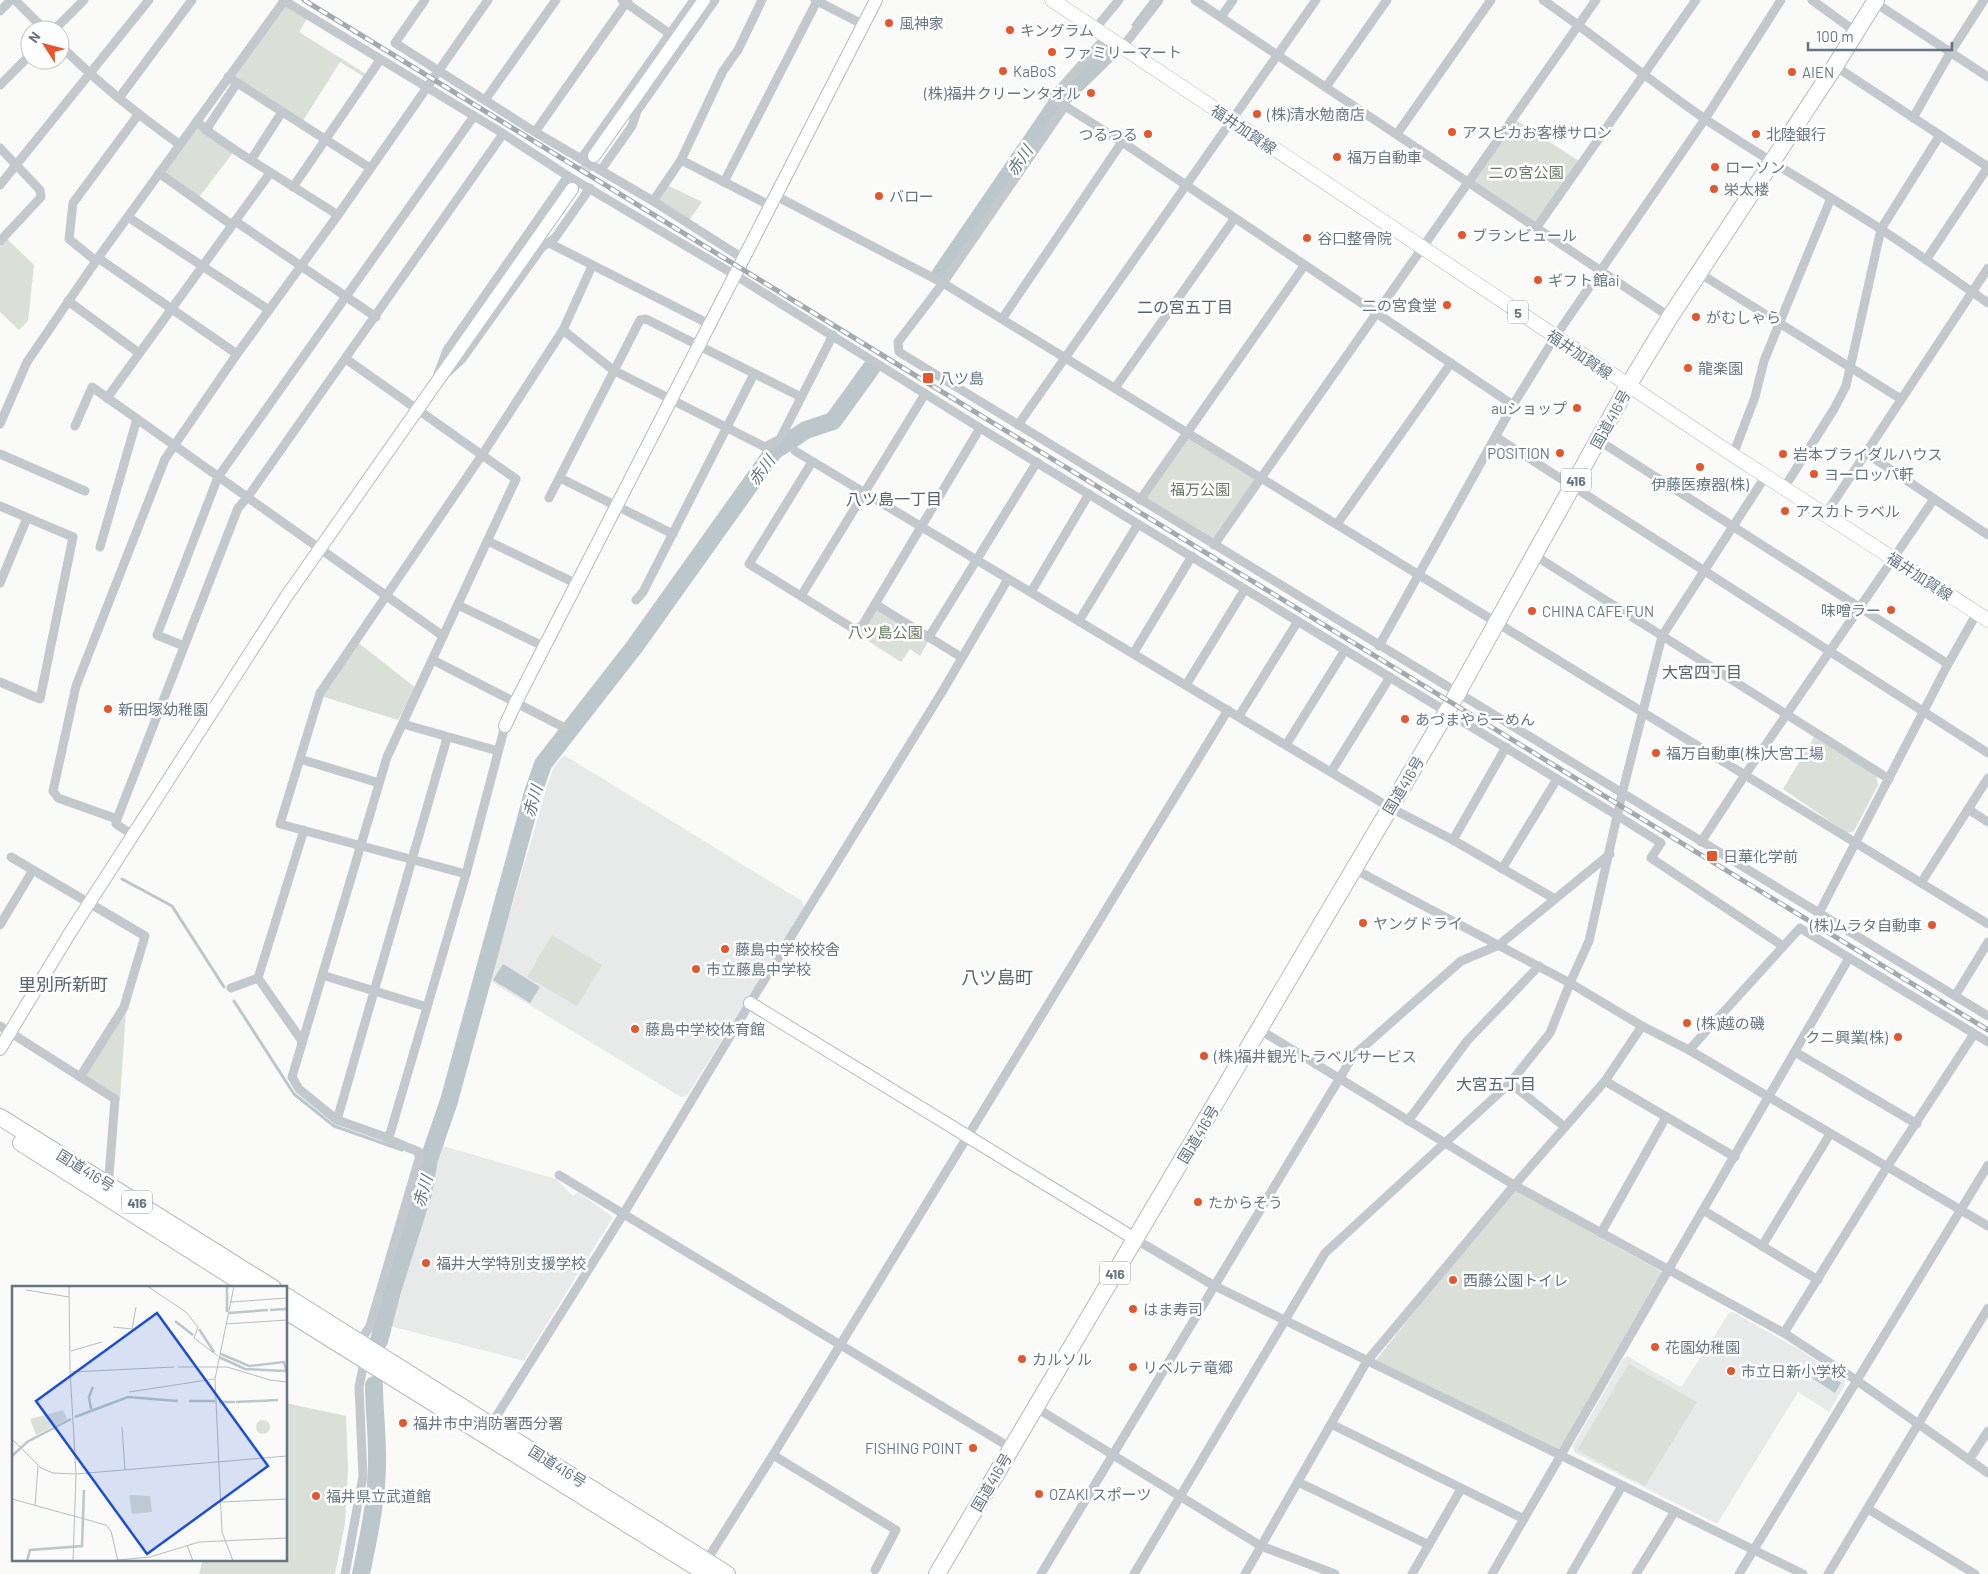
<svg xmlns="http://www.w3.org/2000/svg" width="1988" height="1574" font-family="Barlow,'Noto Sans JP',sans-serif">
<rect width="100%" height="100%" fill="#fafaf8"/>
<!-- built -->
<g fill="#e8e9e9">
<polygon points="564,755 802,901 804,907 687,1096 681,1097 490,981 548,783 554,767"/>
<polygon points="440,1145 556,1179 573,1196 578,1192 613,1217 524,1361 390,1326"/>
<polygon points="1733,1312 1800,1350 1844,1380 1845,1385 1829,1412 1798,1392 1717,1524 1574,1452 1573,1446 1623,1359 1627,1356 1679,1386 1682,1386 1729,1313"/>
</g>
<!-- green -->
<g fill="#dadfd7">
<polygon points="284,1 308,17 299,32 366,74 364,77 340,62 301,124 228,77"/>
<polygon points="1516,120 1579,161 1536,223 1473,183"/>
<polygon points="197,121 235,150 197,200 159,173"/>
<polygon points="665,184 702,202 687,223 653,201"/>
<polygon points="7,239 34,265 28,321 19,330 0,312 0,247"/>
<polygon points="1186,432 1261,478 1214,545 1140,500"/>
<polygon points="875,605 929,640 920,656 910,649 901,662 857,634"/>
<polygon points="356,641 416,688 398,720 321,696"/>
<polygon points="1814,737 1876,775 1878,785 1854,831 1847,833 1783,789"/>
<polygon points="552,935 602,965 577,1006 527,977"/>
<polygon points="126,1010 120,1100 82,1075"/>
<polygon points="1512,1188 1662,1272 1558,1451 1376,1360"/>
<polygon points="1629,1364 1697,1402 1645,1486 1577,1450"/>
<polygon points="286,1403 346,1416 348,1469 345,1523 335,1574 199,1574 203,1560 286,1560"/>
</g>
<!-- water -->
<g fill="#bbc7cb">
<polygon points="503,964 540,987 530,1003 493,980"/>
<polygon points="1812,1365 1841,1383 1835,1393 1806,1374"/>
</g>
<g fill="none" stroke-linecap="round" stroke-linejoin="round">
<!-- stream -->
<g stroke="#bbc7cb" stroke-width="3">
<polyline points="1133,25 1152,0"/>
<polyline points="122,879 172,906 224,987"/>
<polyline points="234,1001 294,1094 334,1126 402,1150"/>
<polyline points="427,1158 429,1159"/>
</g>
<!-- river -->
<g stroke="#bbc7cb" stroke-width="18">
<polyline points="940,275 1059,101 1108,53"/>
<polyline points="379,1341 392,1291 423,1193 429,1159 449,1101 533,793 543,764 635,646 774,451 806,430 833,421 872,367"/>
<path d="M361,1574C369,1535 378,1494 377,1455C377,1431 374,1408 374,1385"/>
</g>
<!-- secondary-tunnel -->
<polyline stroke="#d5d9db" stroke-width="12" stroke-dasharray="12 6" stroke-linecap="butt" points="572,189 594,156"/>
<!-- secondary casing -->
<g stroke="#b3babf" stroke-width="14">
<g id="secondary">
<polyline points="594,156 704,0"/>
<polyline points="505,726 516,702 876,0"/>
<polyline points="750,1003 1135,1239"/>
<polyline points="0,1049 68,936 286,597 572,189"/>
</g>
</g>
<!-- primary casing -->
<g stroke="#b5babe" stroke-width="15">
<polyline id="primary" points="1052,0 1733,455 1988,620"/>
</g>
<!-- highway casing -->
<g stroke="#b4b9bd" stroke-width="18">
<g id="highway">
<polyline points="0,1117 273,1288"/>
<polyline points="21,1143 250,1288"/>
<polyline points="286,1296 727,1574"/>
<polyline points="286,1311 707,1574"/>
<polyline points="937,1574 1452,703 1628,386 1670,317 1835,66 1876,0"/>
</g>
</g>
<!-- street -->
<g stroke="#c3c8cc" stroke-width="9">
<polyline points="15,0 45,30"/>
<polyline points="283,0 499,131 568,176 735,275 980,428 1618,816 1661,843 1651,858 1783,946"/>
<polyline points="425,0 395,43 535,132 653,201 744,259"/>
<polyline points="622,0 670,34"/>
<polyline points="815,0 864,25"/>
<polyline points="1195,0 1670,317"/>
<path d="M1543,0C1598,38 1650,81 1705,119C1762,157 1821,191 1879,228C1916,252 1952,278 1988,303"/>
<polyline points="1812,0 1856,32"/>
<polyline points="1874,2 1988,77"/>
<polyline points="0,11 11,0"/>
<polyline points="1221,17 1233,0"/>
<polyline points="1095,29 1119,0"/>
<polyline points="54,30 84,0"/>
<path d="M60,45C97,82 137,114 179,144"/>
<polyline points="1122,48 1159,0"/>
<polyline points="1835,66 1988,167"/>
<polyline points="228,77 370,168"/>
<polyline points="0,85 30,55"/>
<polyline points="1326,87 1387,0"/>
<polyline points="119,98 192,0"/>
<polyline points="485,100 556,0"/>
<polyline points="1065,106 1052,98 1106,37"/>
<polyline points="1913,118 1950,53 1984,0"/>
<polyline points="197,121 206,130 235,150 338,215"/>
<polyline points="206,130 237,83"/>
<polyline points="535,132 628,0"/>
<polyline points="1397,134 1491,0"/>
<polyline points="0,148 40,190 41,197 0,241"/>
<polyline points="581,159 694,0"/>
<polyline points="251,160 282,112"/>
<polyline points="681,160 771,206"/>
<polyline points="601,170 632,126 637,111 715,0"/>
<polyline points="159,173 232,225"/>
<polyline points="724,182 817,1"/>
<polyline points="0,185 149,0"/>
<polyline points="293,187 380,60"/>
<polyline points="776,196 943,283 1988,924"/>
<polyline points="653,201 681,160 723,71 738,50 762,0"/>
<polyline points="128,217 269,310"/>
<polyline points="235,221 376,317"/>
<polyline points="1537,227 1696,0"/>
<polyline points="549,243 711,325"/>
<polyline points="98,258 237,354"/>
<polyline points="1926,260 1988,167"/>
<polyline points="96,261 69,239 73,203 138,115"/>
<polyline points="1699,273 1901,399"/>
<polyline points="68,301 139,353"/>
<polyline points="1002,319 1122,142"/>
<polyline points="563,330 613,370 765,447 780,439 833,335"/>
<polyline points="346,359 516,479 387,757 292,1077 299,1089 337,1120 385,1137 390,1134 466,874 505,726"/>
<polyline points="448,372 462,359 542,247 555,238 590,188"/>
<polyline points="438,374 447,350 568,176"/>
<polyline points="1115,388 1234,219"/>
<polyline points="107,398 270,173"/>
<polyline points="1513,405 1122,142 1065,106 943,283 898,342 899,352 1988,1016"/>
<polyline points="0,424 27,362 98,258 284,1"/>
<polyline points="1018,425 1316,0"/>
<polyline points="75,426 92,387 443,636"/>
<polyline points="1496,437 1988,753"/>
<polyline points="1598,440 1948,664"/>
<polyline points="795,451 1389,807 1453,840 1555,899"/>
<polyline points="1866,453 1988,535"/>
<polyline points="0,454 85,491"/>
<polyline points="1733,455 1755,397 1764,361 1779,324 1831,198"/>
<polyline points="812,462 749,564 854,629 862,626 980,428"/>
<polyline points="560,478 673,534"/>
<polyline points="1784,488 1834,409 1846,386 1881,229 1940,135"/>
<polyline points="549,498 640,320 646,319 801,397"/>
<polyline points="1140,500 1304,266"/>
<polyline points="0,506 73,537 40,699 0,682"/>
<polyline points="1825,515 1988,268"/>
<polyline points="1337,524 1451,363"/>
<polyline points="488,541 577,584"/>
<polyline points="1214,545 1596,0"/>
<polyline points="100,547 137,419"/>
<polyline points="1534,555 1889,779"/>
<polyline points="0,583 27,518"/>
<polyline points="1031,592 1089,494"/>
<polyline points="801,596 925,394"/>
<polyline points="636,600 643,592 754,374"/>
<polyline points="875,604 961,657"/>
<polyline points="458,605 545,647"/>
<polyline points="1079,621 1138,524"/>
<polyline points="929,637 1037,462"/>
<polyline points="184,646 157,635 218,477 474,116"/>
<polyline points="1379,646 1513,405 1555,337 1705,119 1781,0"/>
<polyline points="1133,654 1192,556"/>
<polyline points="433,660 563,727"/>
<polyline points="1186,685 1245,589"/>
<polyline points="1239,716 1298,621"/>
<polyline points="403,724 498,751"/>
<polyline points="1286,745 1345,650"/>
<polyline points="300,759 379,783"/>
<polyline points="1331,772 1390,677"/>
<polyline points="1968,809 1988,822"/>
<polyline points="117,819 58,798 53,791 76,686 165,459 237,354 338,215 488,0"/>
<polyline points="133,835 116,824 117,819 238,508 247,498 503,134"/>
<polyline points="1453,840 1506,747"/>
<polyline points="1701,842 1745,775 1934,499"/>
<polyline points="11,857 145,936 124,1007 80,1077"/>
<polyline points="1354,869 1570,983 1642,1026 1689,1050 1988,1226"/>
<polyline points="1502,869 1557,779"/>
<polyline points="466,874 280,824 320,693 482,455 563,330 592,266"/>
<polyline points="1921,883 1988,778"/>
<polyline points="1819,913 1948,664 1977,613"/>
<polyline points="0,925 33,870"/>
<polyline points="322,975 427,1007"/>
<polyline points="258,978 302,1041"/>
<polyline points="231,988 258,978 304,830"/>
<polyline points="1955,996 1988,942"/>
<polyline points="0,1026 115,1099 109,1176 103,1186"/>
<polyline points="1260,1030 1514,1185 1784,1333 1856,1380 1988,1473"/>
<polyline points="1689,1050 1800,928 1988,1042"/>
<polyline points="1795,1052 1917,1124"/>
<polyline points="1605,1081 1735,1157"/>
<polyline points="1510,1083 1565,1127"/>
<polyline points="337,1120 447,738"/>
<polyline points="1408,1121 1467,1041 1539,966"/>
<polyline points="559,1175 1011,1448"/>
<polyline points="1703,1210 1818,1280"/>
<polyline points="1601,1233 1666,1117"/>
<polyline points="1135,1239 1213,1285 1803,1574"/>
<polyline points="1762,1246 1830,1134"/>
<polyline points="1784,1333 1887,1167 1974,1034"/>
<polyline points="360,1342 370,1326 419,1159 419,1152 390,1140 385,1137"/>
<polyline points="1035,1407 1261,1546 1335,1574"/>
<polyline points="1331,1424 1524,1519"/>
<polyline points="489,1428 624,1213 750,1003 942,692 1008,579"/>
<polyline points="773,1455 896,1530 875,1570"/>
<polyline points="1969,1460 1988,1431"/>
<polyline points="1298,1482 1429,1545"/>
<polyline points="1868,1509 1975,1574"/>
<polyline points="705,1563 773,1455 1228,710"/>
<polyline points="345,1574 363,1476 359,1387 365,1357"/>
<polyline points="1041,1574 1353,1056 1461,961 1499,945 1610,854"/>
<polyline points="1134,1574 1325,1253 1510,1083 1550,1033 1570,983 1589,941 1622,794 1662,636 1765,477"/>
<polyline points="1245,1574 1367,1361 1512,1188 1605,1081 1642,1026"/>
<polyline points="1412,1574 1461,1489"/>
<polyline points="1492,1574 1849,958"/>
<polyline points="1571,1574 1622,1486"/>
<polyline points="1636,1574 1675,1511"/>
<polyline points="1739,1574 1988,1165"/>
<polyline points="1828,1574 1988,1308"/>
</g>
<!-- secondary -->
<use href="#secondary" stroke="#fff" stroke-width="12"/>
<!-- primary -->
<use href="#primary" stroke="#fff" stroke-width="14"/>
<!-- highway -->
<use href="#highway" stroke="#fff" stroke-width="16"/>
<!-- rail casing -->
<g stroke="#a2aab0" stroke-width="5">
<polyline id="rail" points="304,0 926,382 1988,1030"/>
</g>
<!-- rail -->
<use href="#rail" stroke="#fff" stroke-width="3" stroke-dasharray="9" stroke-linecap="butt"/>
</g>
<!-- markers -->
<g fill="#e4572e" stroke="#fff" stroke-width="2">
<circle cx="889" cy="23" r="5"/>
<circle cx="1010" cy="30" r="5"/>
<circle cx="1052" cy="52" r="5"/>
<circle cx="1003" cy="71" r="5"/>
<circle cx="1792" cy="72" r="5"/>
<circle cx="1091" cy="93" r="5"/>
<circle cx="1257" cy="114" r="5"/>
<circle cx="1452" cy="132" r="5"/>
<circle cx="1148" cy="134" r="5"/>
<circle cx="1756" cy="134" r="5"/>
<circle cx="1337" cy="157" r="5"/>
<circle cx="1715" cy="167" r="5"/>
<circle cx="1714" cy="189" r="5"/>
<circle cx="879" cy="196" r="5"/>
<circle cx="1462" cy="235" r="5"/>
<circle cx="1307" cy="238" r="5"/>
<circle cx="1538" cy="280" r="5"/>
<circle cx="1447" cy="305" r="5"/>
<circle cx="1696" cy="317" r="5"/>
<circle cx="1688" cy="368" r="5"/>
<rect x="922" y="372" width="12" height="12" rx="2.5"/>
<circle cx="1577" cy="408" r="5"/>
<circle cx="1560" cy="453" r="5"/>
<circle cx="1783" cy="454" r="5"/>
<circle cx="1700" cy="467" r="5"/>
<circle cx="1814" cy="474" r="5"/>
<circle cx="1785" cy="511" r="5"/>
<circle cx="1891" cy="610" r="5"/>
<circle cx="1532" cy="611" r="5"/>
<circle cx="108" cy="709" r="5"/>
<circle cx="1405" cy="719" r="5"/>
<circle cx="1656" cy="753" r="5"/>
<rect x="1706" y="850" width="12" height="12" rx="2.5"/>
<circle cx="1363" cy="923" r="5"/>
<circle cx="1932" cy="925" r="5"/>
<circle cx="725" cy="949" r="5"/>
<circle cx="696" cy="969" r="5"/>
<circle cx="1687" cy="1023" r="5"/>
<circle cx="635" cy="1029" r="5"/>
<circle cx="1898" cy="1037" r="5"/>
<circle cx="1204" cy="1056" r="5"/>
<circle cx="1198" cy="1202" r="5"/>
<circle cx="426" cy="1263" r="5"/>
<circle cx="1453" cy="1280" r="5"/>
<circle cx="1133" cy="1309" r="5"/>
<circle cx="1655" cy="1347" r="5"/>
<circle cx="1022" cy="1359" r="5"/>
<circle cx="1133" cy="1367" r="5"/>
<circle cx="1731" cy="1371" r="5"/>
<circle cx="403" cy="1423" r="5"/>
<circle cx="973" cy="1448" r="5"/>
<circle cx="1039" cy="1494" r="5"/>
<circle cx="316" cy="1496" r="5"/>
</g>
<g text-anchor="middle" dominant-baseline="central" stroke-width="5" stroke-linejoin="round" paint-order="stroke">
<!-- shield labels -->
<g fill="#fff" stroke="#939fa8" stroke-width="1">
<rect x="1508" y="300.5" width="20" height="23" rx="4"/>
<rect x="1561" y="468.5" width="30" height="23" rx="4"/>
<rect x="122" y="1190.5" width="30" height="23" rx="4"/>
<rect x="1100" y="1261.5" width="30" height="23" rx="4"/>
</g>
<g font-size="14" font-weight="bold" fill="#657683">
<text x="1518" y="312">5</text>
<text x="1576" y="480">416</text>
<text x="137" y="1202">416</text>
<text x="1115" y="1273">416</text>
</g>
<!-- poi labels -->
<g font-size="15" fill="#657683" stroke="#fff" text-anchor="start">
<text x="899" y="23">風神家</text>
<text x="1020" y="30">キングラム</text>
<text x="1062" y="52">ファミリーマート</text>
<text x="1013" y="71">KaBoS</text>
<text x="1802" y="72">AIEN</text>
<text x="1081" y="93" text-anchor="end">(株)福井クリーンタオル</text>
<text x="1267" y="114">(株)清水勉商店</text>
<text x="1462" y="132">アスピカお客様サロン</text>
<text x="1138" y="134" text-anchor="end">つるつる</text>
<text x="1766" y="134">北陸銀行</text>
<text x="1347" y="157">福万自動車</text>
<text x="1725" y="167">ローソン</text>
<text x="1724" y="189">栄太楼</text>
<text x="889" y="196">バロー</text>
<text x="1472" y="235">ブランビュール</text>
<text x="1317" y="238">谷口整骨院</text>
<text x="1548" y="280">ギフト館ai</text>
<text x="1437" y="305" text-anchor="end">二の宮食堂</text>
<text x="1706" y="317">がむしゃら</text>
<text x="1698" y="368">龍楽園</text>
<text x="939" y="378">八ツ島</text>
<text x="1567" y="408" text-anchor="end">auショップ</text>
<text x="1550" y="453" text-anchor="end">POSITION</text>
<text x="1793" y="454">岩本ブライダルハウス</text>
<text x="1824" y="474">ヨーロッパ軒</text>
<text x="1700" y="484" text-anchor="middle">伊藤医療器(株)</text>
<text x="1795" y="511">アスカトラベル</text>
<text x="1881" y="610" text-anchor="end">味噌ラー</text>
<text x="1542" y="611">CHINA CAFE FUN</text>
<text x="118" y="709">新田塚幼稚園</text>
<text x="1415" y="719">あづまやらーめん</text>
<text x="1666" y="753">福万自動車(株)大宮工場</text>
<text x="1723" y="856">日華化学前</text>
<text x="1373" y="923">ヤングドライ</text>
<text x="1922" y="925" text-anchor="end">(株)ムラタ自動車</text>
<text x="735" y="949">藤島中学校校舎</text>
<text x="706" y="969">市立藤島中学校</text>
<text x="1697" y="1023">(株)越の磯</text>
<text x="645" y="1029">藤島中学校体育館</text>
<text x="1888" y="1037" text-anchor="end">クニ興業(株)</text>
<text x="1214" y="1056">(株)福井観光トラベルサービス</text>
<text x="1208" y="1202">たからそう</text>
<text x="436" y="1263">福井大学特別支援学校</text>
<text x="1463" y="1280">西藤公園トイレ</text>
<text x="1143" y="1309">はま寿司</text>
<text x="1665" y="1347">花園幼稚園</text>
<text x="1032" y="1359">カルソル</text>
<text x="1143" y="1367">リベルテ竜郷</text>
<text x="1741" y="1371">市立日新小学校</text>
<text x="413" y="1423">福井市中消防署西分署</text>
<text x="963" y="1448" text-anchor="end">FISHING POINT</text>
<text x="1049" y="1494">OZAKI スポーツ</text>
<text x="326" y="1496">福井県立武道館</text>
</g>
<!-- street labels -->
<g font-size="15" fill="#657683" stroke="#fff">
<text transform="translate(1244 129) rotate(34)">福井加賀線</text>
<text transform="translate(1580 354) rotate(34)">福井加賀線</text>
<text transform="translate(1610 419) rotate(-61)">国道416号</text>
<text transform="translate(1920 576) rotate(33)">福井加賀線</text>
<text transform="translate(1403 785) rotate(-59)">国道416号</text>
<text transform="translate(1198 1134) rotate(-59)">国道416号</text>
<text transform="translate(86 1170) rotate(32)">国道416号</text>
<text transform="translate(558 1466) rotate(32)">国道416号</text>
<text transform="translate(991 1482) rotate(-60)">国道416号</text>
</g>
<!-- park labels -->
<g font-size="15" fill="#687a64" stroke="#fff">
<text x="1526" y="172">二の宮公園</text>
<text x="1200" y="489">福万公園</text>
<text x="885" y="632">八ツ島公園</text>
</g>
<!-- water labels -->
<g font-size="16" font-style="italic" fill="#60757c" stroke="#fff">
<text transform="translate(1019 160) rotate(-56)">赤川</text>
<text transform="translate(761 470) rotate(-54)">赤川</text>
<text transform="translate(532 801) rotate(-74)">赤川</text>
<text transform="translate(422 1191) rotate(-74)">赤川</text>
</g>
<!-- neighbourhood labels -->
<g font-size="16" fill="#57646e" stroke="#fff">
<text x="1185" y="306">二の宮五丁目</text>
<text x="894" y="498">八ツ島一丁目</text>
<text x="1702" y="671">大宮四丁目</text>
<text x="1496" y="1083">大宮五丁目</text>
</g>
<!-- quarter labels -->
<g font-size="18" fill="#57646e" stroke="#fff">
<text x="997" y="977">八ツ島町</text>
<text x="63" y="984">里別所新町</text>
</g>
</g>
<!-- overview -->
<g transform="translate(12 1286)">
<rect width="275" height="275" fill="#fafaf8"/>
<path d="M51,124L55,133L24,149L18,133ZM244 141a7 7 0 1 1 14 0a7 7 0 1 1-14 0ZM117,209L138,210L140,226L120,228Z" fill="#dadfd7"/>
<path fill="none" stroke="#bbc7cb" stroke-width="2.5" d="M215,0V26M258,24L275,23M217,27L256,24M163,35L181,49M187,43L202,66M209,68L237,80L272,76L275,88M207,71L233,83L274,85M177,115H203M207,116H223M224,116L266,114M79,123L77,111L81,101M63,131L116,111L166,115M0,170L15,156L59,133M15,275L18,264L70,260L72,204"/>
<path fill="none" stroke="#b5bdc2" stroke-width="1" d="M57,0L58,84L64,188M135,0L174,26L186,41L182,52L206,70M14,4L57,11M219,16L275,12M214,38L275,34M101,41L120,43L124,21M59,65L90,56M166,81H215L258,94L275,96M59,86L162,81M117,106L202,93M110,141L113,184M0,153L29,182L41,187L64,188M64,188L275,170M0,213L94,239L99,245L106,275M209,216L275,213M23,220L26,180M175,259L181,275M61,275L64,188M96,275L138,271L187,256L275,252M221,275L210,246L203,93L222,0"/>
<path fill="#1d4ed8" fill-opacity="0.15" stroke="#1d4ed8" stroke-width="2.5" d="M145,27L256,180L135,268L24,115Z"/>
<rect width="275" height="275" fill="none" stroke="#657683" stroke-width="2.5"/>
</g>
<!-- north arrow -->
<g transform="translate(45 45) rotate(306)"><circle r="24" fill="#ffffff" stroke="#c1c8cd"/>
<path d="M0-4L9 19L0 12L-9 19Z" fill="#e4572e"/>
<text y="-8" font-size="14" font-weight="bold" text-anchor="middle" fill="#657683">N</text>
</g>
<!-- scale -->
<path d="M1808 42v8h144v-8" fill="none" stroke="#657683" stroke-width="2.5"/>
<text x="1816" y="42" font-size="15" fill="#657683" stroke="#ffffff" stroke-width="4" paint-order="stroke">100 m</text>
</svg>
